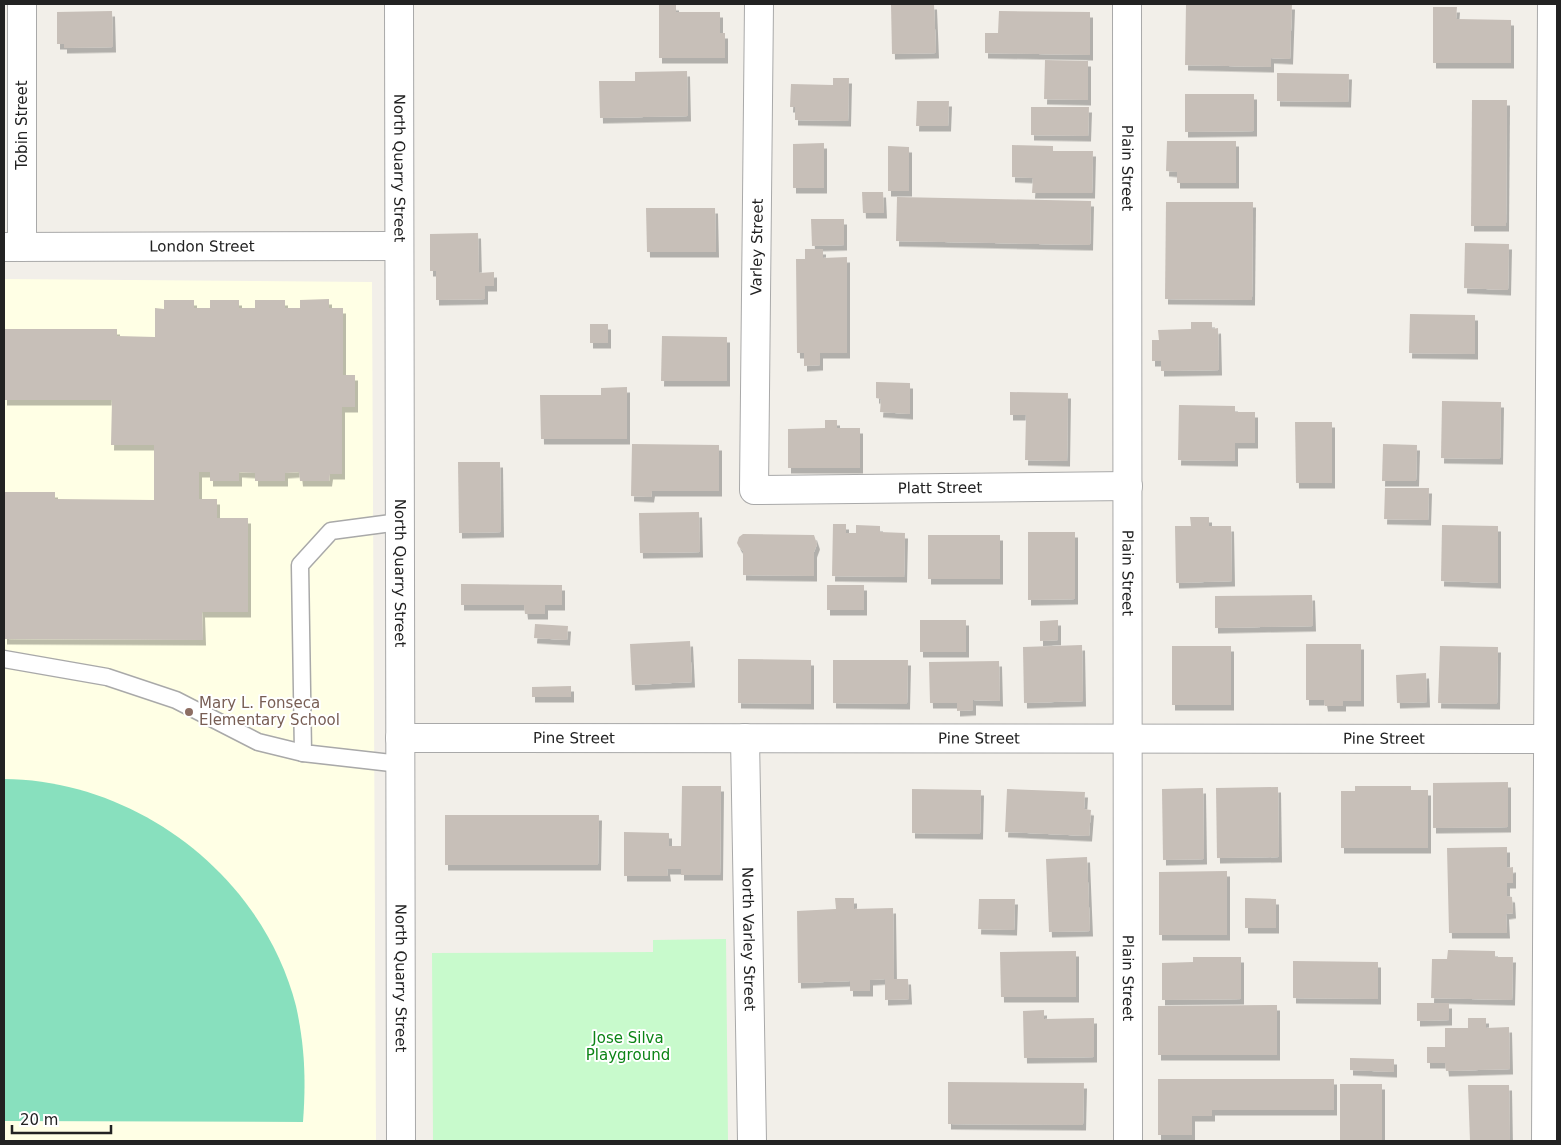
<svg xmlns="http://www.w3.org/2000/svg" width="1561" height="1145" font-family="'DejaVu Sans',sans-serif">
<defs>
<filter id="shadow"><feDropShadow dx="3" dy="5.5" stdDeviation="0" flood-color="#0004"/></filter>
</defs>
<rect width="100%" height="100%" fill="#f2efe9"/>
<!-- education -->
<polygon fill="#ffffe5" points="4,279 372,282 376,1141 4,1141"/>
<!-- park -->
<polygon fill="#c8facc" points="726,939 728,1141 433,1141 432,953 653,952 653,940"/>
<!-- pitch -->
<path fill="#88e0be" d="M4,779C137,780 263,876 296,1006C305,1047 306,1081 303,1122L4,1121Z"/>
<!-- building -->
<g fill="#c7bfb8" filter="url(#shadow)">
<polygon points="659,4 676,5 676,12 720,12 720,33 725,33 725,58 659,58"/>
<polygon points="891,4 934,4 936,53 892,54"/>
<polygon points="1186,4 1292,4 1290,59 1271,58 1271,67 1185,65"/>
<polygon points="1433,7 1457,7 1456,19 1511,20 1511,63 1433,63"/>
<polygon points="112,11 113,47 64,48 64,44 57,44 57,12"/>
<polygon points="999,11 1090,12 1090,55 985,53 985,33 998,33"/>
<polygon points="1045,60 1088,61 1088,100 1044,99"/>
<polygon points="687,71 688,116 600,118 599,81 635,81 635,72"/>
<polygon points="1277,73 1349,74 1348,102 1277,101"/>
<polygon points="833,78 849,78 848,121 795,120 795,107 790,107 791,84 833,85"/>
<polygon points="1185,94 1254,94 1254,131 1185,132"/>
<polygon points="1472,100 1507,100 1506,226 1471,226"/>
<polygon points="917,101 949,101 948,126 916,126"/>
<polygon points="1031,107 1089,107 1088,136 1031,135"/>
<polygon points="1167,141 1236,141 1236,183 1177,183 1177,172 1166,171"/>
<polygon points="824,143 824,188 793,188 793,144"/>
<polygon points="1012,145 1053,146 1053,151 1093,151 1092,193 1032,193 1033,178 1012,177"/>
<polygon points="888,146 909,147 909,191 888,191"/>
<polygon points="862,192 883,192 884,213 863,213"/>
<polygon points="897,197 1091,201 1090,245 896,241"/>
<polygon points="1166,202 1253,202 1252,300 1165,299"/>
<polygon points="646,208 715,208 716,252 647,252"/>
<polygon points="811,219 844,219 844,245 812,246"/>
<polygon points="478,233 479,273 494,272 494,286 485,286 485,299 436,300 436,271 430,271 430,234"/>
<polygon points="1465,243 1509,244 1508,290 1464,288"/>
<polygon points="805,249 823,249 823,258 847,257 847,353 820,353 820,365 804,366 804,353 797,353 796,259 805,259"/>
<polygon points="329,299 329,308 343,308 343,375 355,375 355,407 342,407 342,474 330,474 329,481 300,481 299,472 285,473 285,481 255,481 255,473 239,472 239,481 210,481 210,472 199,472 199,499 217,499 217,518 248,518 248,612 202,612 203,640 4,639 4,492 55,492 55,499 154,500 154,445 111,445 112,400 4,400 4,329 117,329 117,336 155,337 155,308 164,309 164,300 194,300 194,308 210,308 210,300 239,300 239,308 255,308 255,300 285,300 285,308 300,308 300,300"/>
<polygon points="1410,314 1475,315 1475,354 1409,353"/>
<polygon points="1191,322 1212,322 1212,329 1218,328 1219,370 1161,371 1161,361 1152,361 1152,340 1159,340 1158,330 1191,329"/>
<rect x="590" y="324" width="18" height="19"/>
<polygon points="662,336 727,337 727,381 661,381"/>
<polygon points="876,382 910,383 910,414 880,412 881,399 876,398"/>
<polygon points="627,387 627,439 541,439 540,395 601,395 601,388"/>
<polygon points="1010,392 1068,393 1067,461 1025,460 1026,415 1010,415"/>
<polygon points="1442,401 1501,402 1500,459 1441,458"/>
<polygon points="1179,405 1235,406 1235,412 1255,412 1255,443 1235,443 1235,461 1178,460"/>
<polygon points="825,420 837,420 837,428 860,428 860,468 788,468 788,429 825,428"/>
<polygon points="1295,422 1332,422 1332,483 1296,483"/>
<polygon points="632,444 719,445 719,491 652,491 651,497 631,496"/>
<polygon points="1383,444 1417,445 1416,481 1382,481"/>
<polygon points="458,462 500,462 501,532 459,533"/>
<polygon points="1385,488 1429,488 1428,520 1384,519"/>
<polygon points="699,512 700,552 640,553 639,513"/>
<polygon points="1190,517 1209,517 1209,526 1231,526 1232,581 1176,583 1175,526 1191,526"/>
<polygon points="833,524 846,524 846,533 856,533 856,525 880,526 880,532 905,533 904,577 832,576"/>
<polygon points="1442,525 1498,526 1498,583 1441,581"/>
<polygon points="1028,532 1075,532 1075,599 1028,600"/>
<polygon points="743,534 814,535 817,544 814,552 814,576 743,575 743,551 739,547 737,543 739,537"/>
<rect x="928" y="535" width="72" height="44"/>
<polygon points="461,584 562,585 562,605 545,605 545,614 525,614 524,605 461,605"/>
<rect x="827" y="585" width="37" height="25"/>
<polygon points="1312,595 1313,626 1215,628 1215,596"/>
<rect x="920" y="620" width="46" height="32"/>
<polygon points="1058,620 1058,640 1040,641 1040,621"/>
<polygon points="535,624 568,626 567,640 534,638"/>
<polygon points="690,641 692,682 632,685 630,644"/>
<polygon points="1306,644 1361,644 1361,701 1343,701 1343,706 1325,706 1324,700 1306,700"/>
<polygon points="1082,645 1083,701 1024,703 1023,647"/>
<rect x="1172" y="646" width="59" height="59"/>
<polygon points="1440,646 1498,647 1497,704 1438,703"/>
<polygon points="738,659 811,660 811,704 738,703"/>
<polygon points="833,660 908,660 907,704 833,703"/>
<polygon points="999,661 1000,701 973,700 973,710 957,711 957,703 930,703 929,662"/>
<polygon points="1426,673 1427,702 1397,703 1396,675"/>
<polygon points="571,686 571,697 532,697 532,687"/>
<polygon points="1508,782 1508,827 1433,828 1433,783"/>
<polygon points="682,786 721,786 720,875 681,875 681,869 667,869 668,876 624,876 624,832 669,833 669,846 681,846"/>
<polygon points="1355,786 1411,786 1411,790 1428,790 1428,848 1341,848 1341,791 1355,791"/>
<polygon points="1278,787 1279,857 1217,858 1216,788"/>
<polygon points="1203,788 1204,859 1163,860 1162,789"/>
<polygon points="912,789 981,790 980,834 912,833"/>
<polygon points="1007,789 1085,792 1084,809 1091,810 1089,836 1005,832"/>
<polygon points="445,815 599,815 598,865 445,865"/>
<polygon points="1507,847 1507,868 1513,867 1513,883 1507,883 1507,896 1512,897 1513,913 1506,914 1507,933 1449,933 1447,848"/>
<polygon points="1087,857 1090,931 1049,932 1046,859"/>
<polygon points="1227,871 1227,935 1159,935 1159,872"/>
<polygon points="835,898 854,898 854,909 893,908 894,979 908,979 909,999 885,1000 885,979 870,980 870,991 850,991 850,981 798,983 797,911 836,909"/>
<polygon points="1245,898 1276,899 1276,928 1245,928"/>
<polygon points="979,899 1015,899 1014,930 978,929"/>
<polygon points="1448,950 1495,951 1495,957 1513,957 1512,1000 1431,998 1432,959 1447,959"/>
<polygon points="1076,951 1076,997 1001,997 1000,952"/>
<polygon points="1193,957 1241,957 1241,999 1162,1000 1162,963 1193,962"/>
<polygon points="1293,961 1378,962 1378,999 1293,998"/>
<polygon points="1417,1003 1449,1003 1449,1020 1417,1021"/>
<polygon points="1277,1005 1277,1055 1158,1055 1158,1006"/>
<polygon points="1044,1010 1044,1019 1094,1018 1094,1057 1024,1058 1023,1011"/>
<polygon points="1468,1018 1486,1018 1486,1028 1509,1027 1510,1069 1446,1071 1445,1063 1427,1063 1427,1047 1445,1047 1445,1028 1468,1028"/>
<polygon points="1350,1058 1394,1059 1394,1072 1350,1070"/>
<polygon points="1158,1079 1334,1079 1334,1110 1212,1110 1212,1116 1192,1116 1192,1135 1158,1135"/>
<polygon points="948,1082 1084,1083 1083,1125 948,1124"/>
<rect x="1340" y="1084" width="42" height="57"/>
<polygon points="1468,1085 1509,1085 1510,1141 1470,1141"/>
</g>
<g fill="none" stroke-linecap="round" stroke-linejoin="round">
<!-- lane casing -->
<g stroke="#a9a9a9" stroke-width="19">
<g id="lane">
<polyline points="399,522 331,531 300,565 303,753 400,764"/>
<polyline points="4,659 107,677 176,700 258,742 303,753"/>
</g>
</g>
<!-- street casing -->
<g stroke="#a9a9a9" stroke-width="30">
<g id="street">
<polyline points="22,4 22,247"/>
<path id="s1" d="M399,4L401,1141"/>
<path id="s2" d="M759,4L754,490L1128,486"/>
<path id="s3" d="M1127,4L1128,1141"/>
<path id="s4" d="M4,247L399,246"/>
<path id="s5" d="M400,738L1557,739"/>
<path id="s6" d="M745,738L752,1141"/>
<polyline points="1546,1141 1552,4"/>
</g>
</g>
<!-- lane -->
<use href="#lane" stroke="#fff" stroke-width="16"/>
<!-- street -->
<use href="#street" stroke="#fff" stroke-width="28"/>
</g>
<!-- markers -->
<circle fill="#8d6e63" stroke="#fff" stroke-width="2" cx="189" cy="712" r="5"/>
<g text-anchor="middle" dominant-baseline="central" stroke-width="4" stroke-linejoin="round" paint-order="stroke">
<!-- street labels -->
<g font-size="15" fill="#222" stroke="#fff">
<text transform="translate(22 125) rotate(-90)">Tobin Street</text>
<text stroke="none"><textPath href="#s1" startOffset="164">North Quarry Street</textPath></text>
<text stroke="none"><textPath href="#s3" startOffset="164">Plain Street</textPath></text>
<text stroke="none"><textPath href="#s4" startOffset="198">London Street</textPath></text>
<text transform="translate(757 247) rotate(-89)">Varley Street</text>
<text stroke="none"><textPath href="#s2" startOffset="672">Platt Street</textPath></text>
<text stroke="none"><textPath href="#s1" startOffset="569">North Quarry Street</textPath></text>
<text stroke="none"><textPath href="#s3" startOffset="569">Plain Street</textPath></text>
<text stroke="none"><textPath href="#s5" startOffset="174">Pine Street</textPath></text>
<text stroke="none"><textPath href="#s5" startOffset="579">Pine Street</textPath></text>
<text stroke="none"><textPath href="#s5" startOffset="984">Pine Street</textPath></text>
<text stroke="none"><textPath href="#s6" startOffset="201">North Varley Street</textPath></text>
<text stroke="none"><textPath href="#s1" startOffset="974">North Quarry Street</textPath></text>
<text stroke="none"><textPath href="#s3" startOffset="974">Plain Street</textPath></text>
</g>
<!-- education labels -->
<g font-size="15" fill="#785e54" stroke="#fff" text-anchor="start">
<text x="199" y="703">Mary L. Fonseca<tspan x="199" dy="17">Elementary School</tspan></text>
</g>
<!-- park labels -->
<g font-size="15" fill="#0c8416" stroke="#fff">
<text x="628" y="1038">Jose Silva<tspan x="628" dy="17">Playground</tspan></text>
</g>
</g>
<!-- border -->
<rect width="1561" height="1145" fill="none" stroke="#222222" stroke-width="10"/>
<!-- scale -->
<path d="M12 1125v8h99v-8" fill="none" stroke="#222222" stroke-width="2.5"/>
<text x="20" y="1125" font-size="15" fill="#222222" stroke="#ffffff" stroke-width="4" paint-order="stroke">20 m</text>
</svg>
